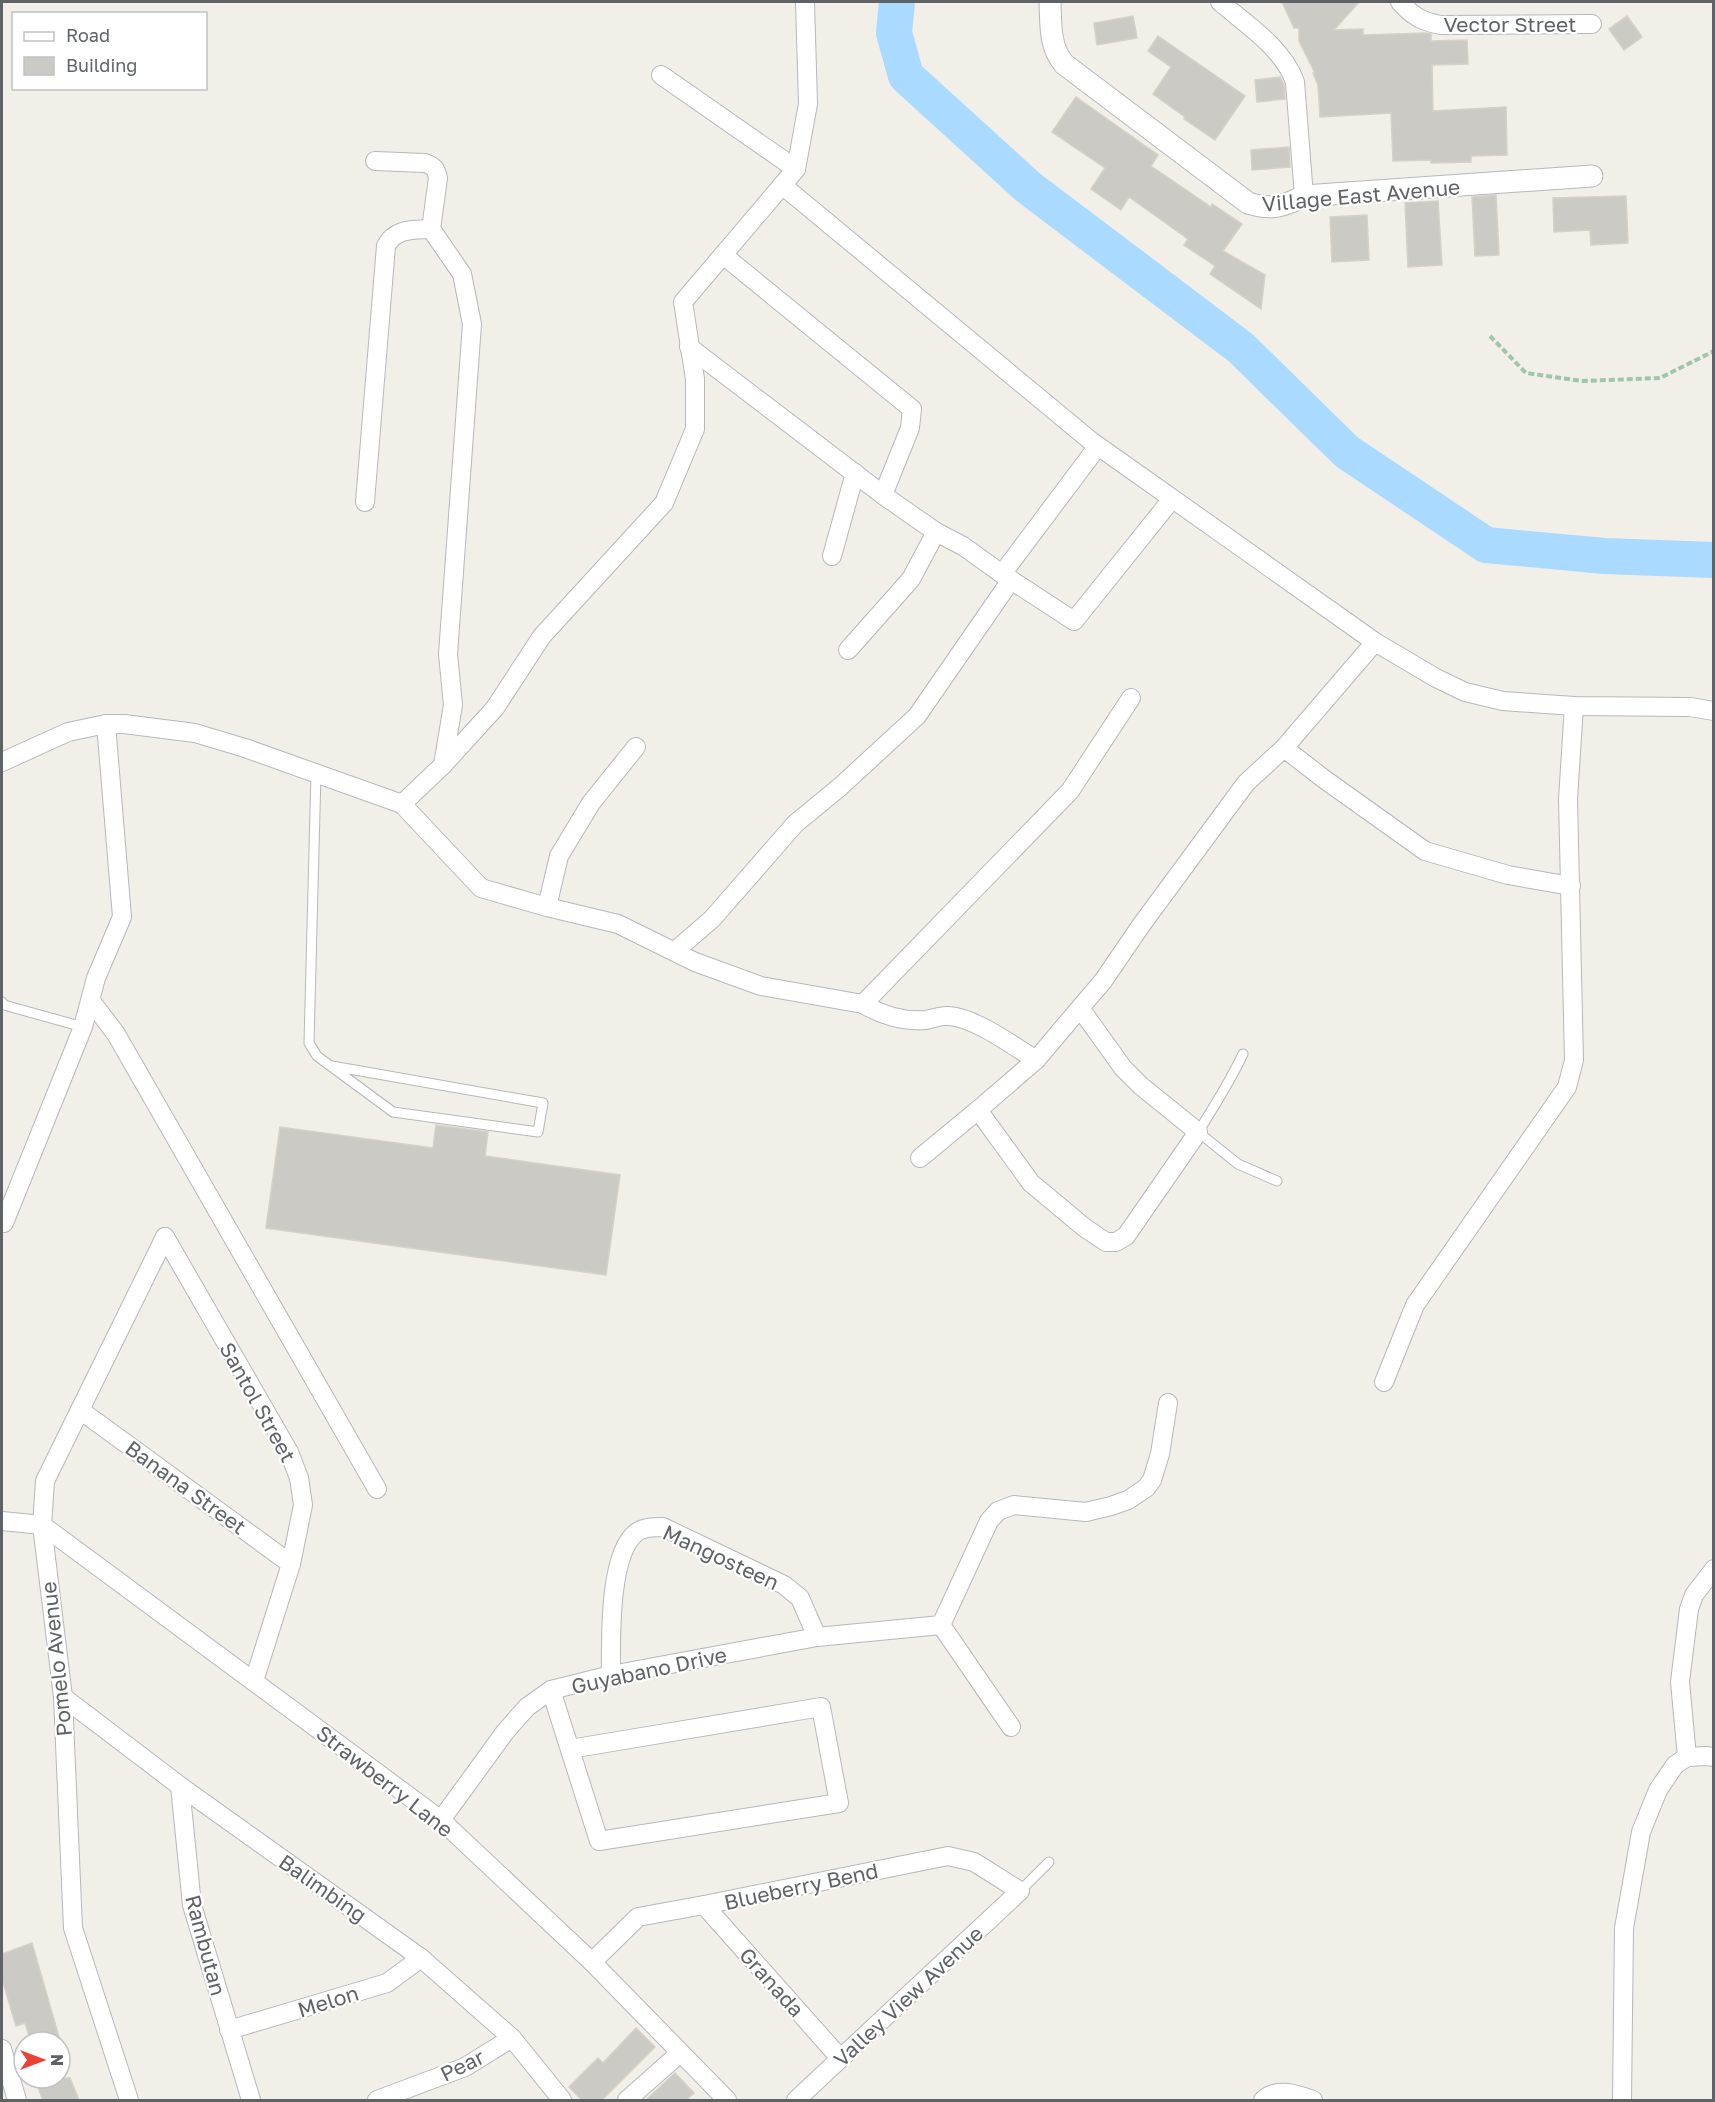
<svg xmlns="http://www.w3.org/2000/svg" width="1715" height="2102" font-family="'Golos Text',sans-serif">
<rect width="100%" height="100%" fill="#f1efe8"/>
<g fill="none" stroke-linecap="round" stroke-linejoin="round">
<!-- river -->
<polyline stroke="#aadaff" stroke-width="36" points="897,2 894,33 906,76 1028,187 1241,348 1347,452 1486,545 1604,556 1714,560"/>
</g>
<!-- building -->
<g fill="#cccac5" stroke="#d6d1c6" stroke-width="1.5">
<polygon points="1282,2 1359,2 1334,30 1363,29 1363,35 1426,33 1431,34 1431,41 1467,40 1468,64 1432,65 1433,111 1506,107 1507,155 1471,156 1471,162 1431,163 1431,160 1393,161 1391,113 1320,117 1318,85 1313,73 1315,73 1299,41 1299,28 1294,28"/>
<polygon points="1133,16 1137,38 1097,45 1094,23"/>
<polygon points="1627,16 1642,37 1624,50 1609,29"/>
<polygon points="1158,36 1245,96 1215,140 1184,119 1185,117 1153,94 1171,67 1148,51"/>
<polygon points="1280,77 1284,85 1285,99 1257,102 1255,80"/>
<polygon points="1076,97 1158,155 1151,166 1211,207 1212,204 1242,224 1223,251 1265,275 1261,309 1210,274 1215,266 1184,245 1188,239 1129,197 1121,210 1091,189 1105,168 1052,132"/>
<polygon points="1289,147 1290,167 1252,170 1251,150"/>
<polygon points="1496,195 1499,255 1475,256 1472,197"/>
<polygon points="1626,196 1628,243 1591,245 1590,230 1554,232 1553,198"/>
<polygon points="1438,201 1442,265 1408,267 1405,203"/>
<polygon points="1367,215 1369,260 1332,262 1330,217"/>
<polygon points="436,1125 488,1132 485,1156 620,1175 606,1275 266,1228 280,1127 433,1148"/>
<polygon points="32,1943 59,2037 41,2042 31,2042 25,2023 16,2026 2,1979 2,1954"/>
<polygon points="636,2028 655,2047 602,2100 582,2100 569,2087 598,2058 603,2063"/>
<polygon points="675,2073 694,2093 686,2100 646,2100"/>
<polygon points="34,2078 70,2078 79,2100 43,2100"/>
</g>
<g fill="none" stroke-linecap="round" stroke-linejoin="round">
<!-- service casing -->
<g stroke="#b5b8bc" stroke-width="11">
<g id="service">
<polyline points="316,773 309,1043 317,1056 393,1112 538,1132 543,1103 332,1066"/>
<polyline points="2,1002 4,1005 83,1027"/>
<path d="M1243,1054C1230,1081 1214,1107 1198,1132L1238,1164L1277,1181"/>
<polyline points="1020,1891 1049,1862"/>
</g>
</g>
<!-- minor casing -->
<g stroke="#b5b8bc" stroke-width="20">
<g id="minor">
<path d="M1220,2C1247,25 1283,48 1295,82L1304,196"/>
<path d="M1400,2C1412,16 1423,22 1441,25L1592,24"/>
<polyline points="661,75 796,169"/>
<path d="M375,161L425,163C434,166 436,169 438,178L431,229L462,274L472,324L448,654L453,705L443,765"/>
<polyline points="782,185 1091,441 1375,642 1436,678 1465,692 1503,701 1574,706 1690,707 1714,711"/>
<polyline points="723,255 912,409 910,428 883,495"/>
<polyline points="689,347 883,495 936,532 911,579 848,650"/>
<path d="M365,502L386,246C395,228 413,230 431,229"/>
<polyline points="936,532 963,546 1002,574 1098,446"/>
<polyline points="832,556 855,473"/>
<polyline points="1002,574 1074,621 1172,499"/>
<polyline points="1284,748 1375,642"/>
<polyline points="2,762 68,732 106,724 124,724 195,733 245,748 402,804 443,765 495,708 542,636 664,503 695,429 695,379 683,302 796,169 808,104 805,2"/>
<polyline points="402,804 481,888 547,907 618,924 695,962 761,986 863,1004 1070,791 1131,698"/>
<polyline points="547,907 559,856 591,803 636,747"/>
<polyline points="675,951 712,919 795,824 841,786 917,716 1011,580"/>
<polyline points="91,1001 116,1034 377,1489"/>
<path d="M863,1004C881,1015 904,1022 926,1020C933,1019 941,1015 949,1016C974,1017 1015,1047 1036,1060"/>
<polyline points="1080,1008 1123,1068 1141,1086 1198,1132 1126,1236 1116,1242 1106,1242 1085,1228 1031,1183 978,1110 1036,1060 1080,1008 1103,981 1142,924 1246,783 1284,748 1324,779 1425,851 1508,875 1571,886"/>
<polyline points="920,1158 978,1110"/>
<polyline points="4,1223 83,1027 96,978 122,917 106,724"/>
<polyline points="165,1237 289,1452 299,1478 303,1505 291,1564 254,1681"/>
<polyline points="1384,1382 1415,1305 1567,1087 1574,1060 1568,799 1574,706"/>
<polyline points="80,1410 291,1564"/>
<polyline points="2,1521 42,1525 441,1820 592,1962 727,2100"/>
<polyline points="941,1625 1011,1727"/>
<path d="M611,1675C611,1642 608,1553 637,1532C644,1527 654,1527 663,1527L784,1585L800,1598L817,1637"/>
<polyline points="551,1690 599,1841 839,1803 821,1707 570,1749"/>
<polyline points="63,1697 180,1786 421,1958 512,2038 562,2100"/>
<polyline points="1687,1757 1680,1682 1689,1609 1694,1595 1714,1569"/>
<polyline points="180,1786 192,1905 251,2100"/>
<polyline points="441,1820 505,1732 527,1707 551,1690 611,1675 817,1637 941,1625 989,1521 998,1511 1014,1505 1086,1512 1111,1506 1128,1500 1146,1488 1152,1480 1160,1454 1168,1403"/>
<polyline points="704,1905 840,2058"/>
<polyline points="592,1962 638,1917 704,1905 948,1856 974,1862 1020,1891 796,2100"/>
<polyline points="229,2030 387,1983 421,1958"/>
<polyline points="2,2049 17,2100"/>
<polyline points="129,2100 73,1928 63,1697 42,1525 45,1481 165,1237"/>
<polyline points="377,2100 465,2067 512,2038"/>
<polyline points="627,2100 680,2053"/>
<path d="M1263,2100C1277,2087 1297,2094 1313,2100"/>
<polyline points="1622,2100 1624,1928 1641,1832 1658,1790 1675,1765 1687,1757 1706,1756 1714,1757"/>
</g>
</g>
<!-- tertiary casing -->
<g stroke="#b5b8bc" stroke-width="23">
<path id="tertiary" d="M1050,2C1051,24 1049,46 1064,64L1248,203C1270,210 1283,207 1304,196L1592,176"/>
</g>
<!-- path -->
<polyline stroke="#9cc7a9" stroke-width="4" stroke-dasharray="6 3" stroke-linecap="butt" points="1490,336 1526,373 1582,381 1660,378 1714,351"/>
<!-- service -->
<use href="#service" stroke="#fff" stroke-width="9"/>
<!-- minor -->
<use href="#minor" stroke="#fff" stroke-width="18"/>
<!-- tertiary -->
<use href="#tertiary" stroke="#fff" stroke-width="21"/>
</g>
<g text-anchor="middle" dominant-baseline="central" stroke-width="4.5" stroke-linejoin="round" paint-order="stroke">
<!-- street labels -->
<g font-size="21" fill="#5f6368" stroke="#fff">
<text x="1510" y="24">Vector Street</text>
<text transform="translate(1361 195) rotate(-5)">Village East Avenue</text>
<text transform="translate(258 1402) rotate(61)">Santol Street</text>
<text transform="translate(186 1487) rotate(36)">Banana Street</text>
<text transform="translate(721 1557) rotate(25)">Mangosteen</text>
<text transform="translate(56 1659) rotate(-96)">Pomelo Avenue</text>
<text transform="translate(649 1670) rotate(-12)">Guyabano Drive</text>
<text transform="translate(385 1781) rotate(38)">Strawberry Lane</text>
<text transform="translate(801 1886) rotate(-12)">Blueberry Bend</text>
<text transform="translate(323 1888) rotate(35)">Balimbing</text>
<text transform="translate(206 1945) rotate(75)">Rambutan</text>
<text transform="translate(772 1982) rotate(48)">Granada</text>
<text transform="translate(908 1996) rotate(-43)">Valley View Avenue</text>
<text transform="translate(328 2001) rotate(-17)">Melon</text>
<text transform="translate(462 2065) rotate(-26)">Pear</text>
</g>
</g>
<!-- border -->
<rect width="1715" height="2102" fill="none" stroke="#5f6368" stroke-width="6"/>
<!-- legend -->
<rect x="12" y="12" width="195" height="78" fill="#ffffff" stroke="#bfc1c3" stroke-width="1.5"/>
<rect x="24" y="32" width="30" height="9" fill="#ffffff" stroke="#bfc1c3" stroke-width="1.5"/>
<text x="66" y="42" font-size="18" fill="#5f6368">Road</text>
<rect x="24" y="57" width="30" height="18" fill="#cccac5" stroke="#bfc1c3" stroke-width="1.5"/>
<text x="66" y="72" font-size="18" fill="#5f6368">Building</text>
<!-- north arrow -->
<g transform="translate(42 2060) rotate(90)"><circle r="28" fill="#ffffff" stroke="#bfc1c3" stroke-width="1.5"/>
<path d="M0-4.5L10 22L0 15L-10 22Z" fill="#ea4335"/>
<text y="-9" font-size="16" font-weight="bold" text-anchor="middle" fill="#5f6368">N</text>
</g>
</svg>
